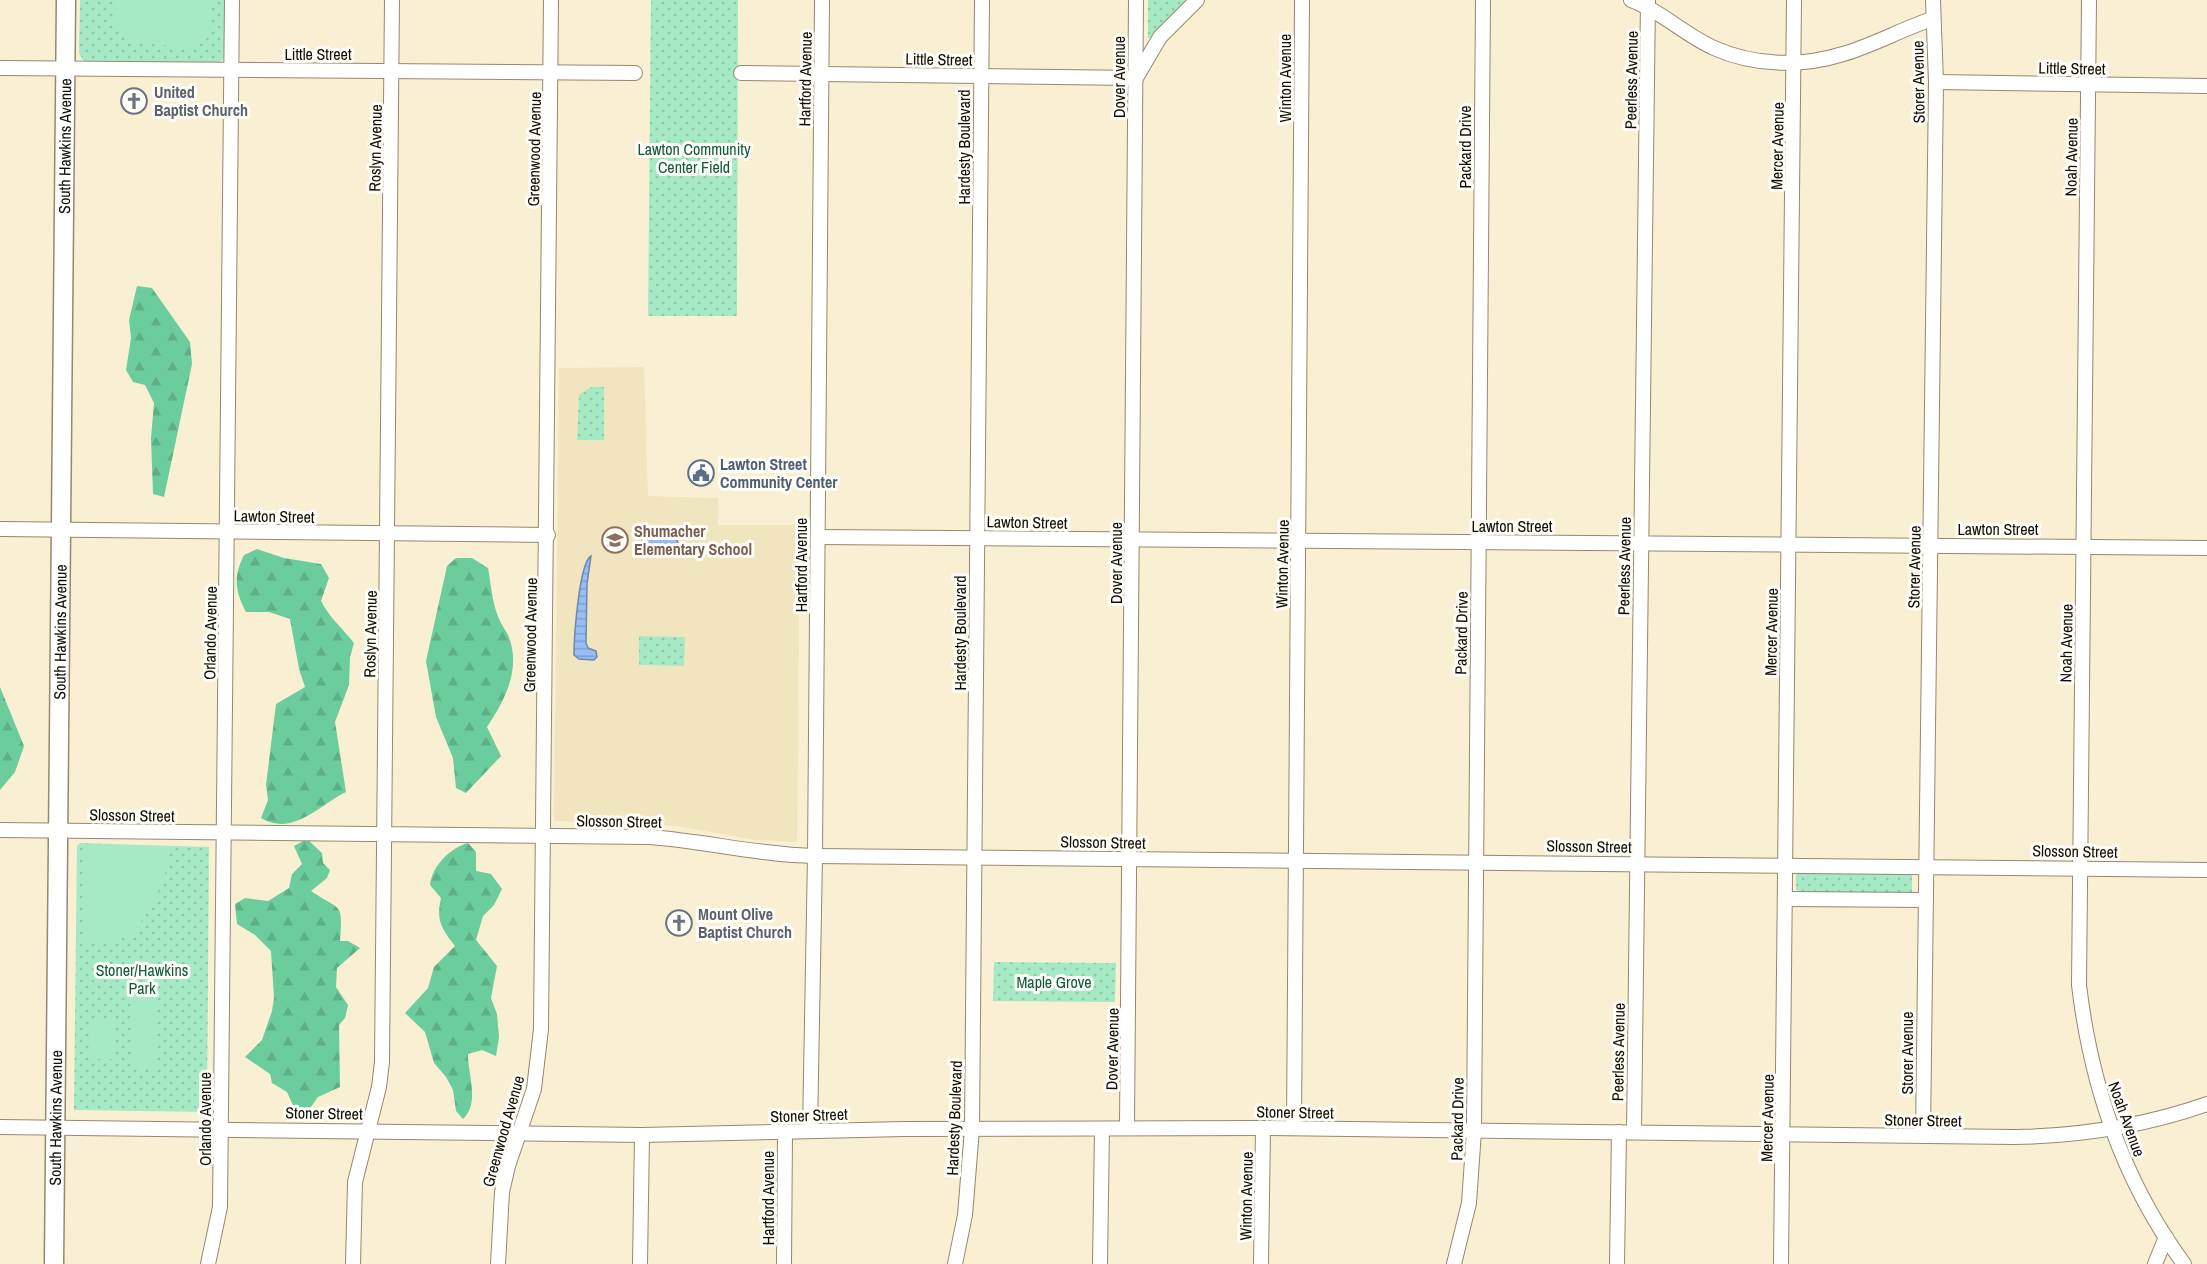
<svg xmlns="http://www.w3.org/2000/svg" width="2207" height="1264" font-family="'Archivo Narrow',sans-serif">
<defs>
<pattern id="green-dots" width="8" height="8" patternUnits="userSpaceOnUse" patternTransform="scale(1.5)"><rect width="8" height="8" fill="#a5eac4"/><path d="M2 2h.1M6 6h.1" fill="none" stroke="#8dc8a7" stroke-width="1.8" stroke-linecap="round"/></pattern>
<pattern id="forest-firs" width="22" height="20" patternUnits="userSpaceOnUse" patternTransform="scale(1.5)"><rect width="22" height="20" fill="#6ccd9c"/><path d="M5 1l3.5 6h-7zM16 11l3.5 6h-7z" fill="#5daf85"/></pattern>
<pattern id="water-rules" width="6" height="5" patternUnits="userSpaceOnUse" patternTransform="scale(1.5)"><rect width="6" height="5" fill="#97bcf6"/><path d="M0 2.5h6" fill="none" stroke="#81a0d1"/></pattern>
</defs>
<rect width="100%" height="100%" fill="#f9f0d3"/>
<!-- built -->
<polygon fill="#f1e5c0" points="644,367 648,496 718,498 718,525 800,525 797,842 754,840 677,826 554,821 559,368"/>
<!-- green -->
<g fill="url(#green-dots)">
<polygon points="80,0 226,0 226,57 218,63 84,62 79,53"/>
<polygon points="651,0 738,0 737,316 648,316"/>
<polygon points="1148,0 1187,0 1153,37 1148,38"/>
<polygon points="591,387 604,387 604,440 577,440 579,395"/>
<polygon points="639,636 685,637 684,666 639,665"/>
<polygon points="80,843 209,847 207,1112 74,1110 77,846"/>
<polygon points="1796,871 1912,872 1912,893 1801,892 1796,890"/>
<polygon points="994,962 1116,963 1115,1002 993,1001"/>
</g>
<!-- forest -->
<g fill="url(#forest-firs)">
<polygon points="137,286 152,288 190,342 192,364 164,497 153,494 151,438 154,403 145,385 133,382 126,370 131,338 129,320"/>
<path d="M257,549L284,558L321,564L329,578L321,601C329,617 343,629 354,643L350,657L349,685L335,722L346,792C319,805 293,837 261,818L268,800L266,785L276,704L305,687L299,669L290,619L269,612H246C235,591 233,577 244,555Z"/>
<path d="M456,558H472L488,568C491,584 492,603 499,619C501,624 505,629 508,635C522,668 505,700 487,727L501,756L466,793L456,788L453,758L436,717L426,661L447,566Z"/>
<polygon points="0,687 24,746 15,772 0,790"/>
<path d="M307,839L322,853L323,863L330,870L327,878L311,891C341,912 343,900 340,941H348L360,948L337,968L336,987L348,1005L345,1018L339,1025L340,1087L318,1097L308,1111L296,1112L287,1092L272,1083L270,1074L245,1057L262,1040L272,1011L274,998L271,951L255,935L237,924L235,904L245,898L268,901L289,888L292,874L302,864L294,846Z"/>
<path d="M468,843L476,852V871L491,874L502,889L494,905L483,916L476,940L497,966L491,998L497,1014L499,1037L496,1056L482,1050L468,1054C468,1076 480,1103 463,1119L456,1111L453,1090L446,1077L434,1063L425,1032L405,1013L428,988L434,967L455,946C441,928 436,920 441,898L430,885C432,866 450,848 468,843Z"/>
</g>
<!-- pitch -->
<g fill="#a5eac4">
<polygon points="119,0 210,0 207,39 192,48 151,44 132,42 114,26 114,15"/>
<path d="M87,846L166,847C176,865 144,929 125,937C113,943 96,943 83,945L82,850Z"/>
<polygon points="130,982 156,982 155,1024 130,1024"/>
<rect x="89" y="1019" width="24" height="40"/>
<rect x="133" y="1027" width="25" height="40"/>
</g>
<!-- water -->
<g fill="url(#water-rules)" stroke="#6e88ad" stroke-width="1.5">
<polygon points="668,527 682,529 677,540 680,552 676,556 642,542 642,539 657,529"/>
<path d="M591,556L587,584L586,643L588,648L596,651L597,657L594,660L579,659L574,655C574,638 579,563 591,556Z"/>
</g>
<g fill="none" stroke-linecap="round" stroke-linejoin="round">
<!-- street casing -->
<g stroke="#92896f" stroke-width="16">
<g id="street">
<path d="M1631,0C1661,11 1685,35 1714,48C1754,66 1802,67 1843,54C1874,45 1902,29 1932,19"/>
<path d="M2089,0L2079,985C2091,1086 2123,1181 2184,1264"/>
<polyline points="0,68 635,73"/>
<polyline points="741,73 1136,78 1160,37 1197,0"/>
<polyline points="1936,82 2207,86"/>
<polyline points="0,529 548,535"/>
<polyline points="818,537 2207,548"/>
<path d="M0,830L649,837C705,841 759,855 815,856L2207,870"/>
<polyline points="1786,899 1925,900"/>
<path d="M0,1127L642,1135L905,1129L1263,1128L2014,1137C2081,1136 2144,1126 2207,1104"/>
<polyline points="1127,1127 1136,0"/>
<polyline points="1294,1128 1302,0"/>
<polyline points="810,1130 815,856 822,0"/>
<polyline points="1634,1132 1648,0"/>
<polyline points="1923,1135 1936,82 1933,0"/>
<polyline points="208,1264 220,1207 232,0"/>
<polyline points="353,1264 355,1182 379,1087 382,1062 392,0"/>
<polyline points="498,1264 502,1192 508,1166 534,1089 541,1029 551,0"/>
<polyline points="640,1264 642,1135"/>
<polyline points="784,1264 785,1133"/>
<polyline points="955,1264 965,1215 972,1129 982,0"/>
<polyline points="1100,1264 1102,1129"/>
<polyline points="1261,1264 1263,1128"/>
<polyline points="1454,1264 1469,1203 1474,1131 1483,0"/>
<polyline points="1617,1264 1619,1132"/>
<polyline points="1781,1264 1794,0"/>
<polyline points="2155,1264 2166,1237"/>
</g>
</g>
<!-- secondary casing -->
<g stroke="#92896f" stroke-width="21">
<g id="secondary">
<path id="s1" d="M54,1264L66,0"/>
</g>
</g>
<!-- street -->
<use href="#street" stroke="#fff" stroke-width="14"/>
<!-- secondary -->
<use href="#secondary" stroke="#fff" stroke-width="18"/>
</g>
<!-- icons -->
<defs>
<g id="church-ring" transform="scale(1.35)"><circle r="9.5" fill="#fffdf7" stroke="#6b7280" stroke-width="1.5"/><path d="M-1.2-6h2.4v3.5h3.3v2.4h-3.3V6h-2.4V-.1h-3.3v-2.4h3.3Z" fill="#6b7280"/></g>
<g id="civic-ring" transform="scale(1.35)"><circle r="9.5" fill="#fffdf7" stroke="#5c6f8a" stroke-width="1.5"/><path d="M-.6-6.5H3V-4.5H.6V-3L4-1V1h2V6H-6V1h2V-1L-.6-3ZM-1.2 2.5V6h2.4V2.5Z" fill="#5c6f8a"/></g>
<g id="school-ring" transform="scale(1.35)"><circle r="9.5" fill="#fffdf7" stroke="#8d6e63" stroke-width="1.5"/><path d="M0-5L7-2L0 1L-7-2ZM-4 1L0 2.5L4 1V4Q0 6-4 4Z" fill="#8d6e63"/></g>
</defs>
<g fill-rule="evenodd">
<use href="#church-ring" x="134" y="101"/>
<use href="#civic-ring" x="701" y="473"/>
<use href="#school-ring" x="615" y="540"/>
<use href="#church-ring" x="679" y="923"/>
</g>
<g text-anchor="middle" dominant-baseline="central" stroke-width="6" stroke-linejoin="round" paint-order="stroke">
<!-- street labels -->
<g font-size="16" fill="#100d04" stroke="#fffdf7">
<text x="318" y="54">Little Street</text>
<text transform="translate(939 59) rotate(1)">Little Street</text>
<text transform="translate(2072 68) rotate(1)">Little Street</text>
<text transform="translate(1119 77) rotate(-90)">Dover Avenue</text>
<text transform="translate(1285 78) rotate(-90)">Winton Avenue</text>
<text transform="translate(805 79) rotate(-89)">Hartford Avenue</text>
<text transform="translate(1631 80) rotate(-89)">Peerless Avenue</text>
<text transform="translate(1918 82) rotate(-91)">Storer Avenue</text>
<text stroke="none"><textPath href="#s1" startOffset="1118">South Hawkins Avenue</textPath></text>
<text transform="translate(1777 146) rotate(-89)">Mercer Avenue</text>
<text transform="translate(964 147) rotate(-90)">Hardesty Boulevard</text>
<text transform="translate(1465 147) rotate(-90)">Packard Drive</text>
<text transform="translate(375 148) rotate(-89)">Roslyn Avenue</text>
<text transform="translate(534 149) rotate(-89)">Greenwood Avenue</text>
<text transform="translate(2071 157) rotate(-89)">Noah Avenue</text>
<text transform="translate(274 516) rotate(1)">Lawton Street</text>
<text transform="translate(1027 522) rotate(1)">Lawton Street</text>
<text x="1512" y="526">Lawton Street</text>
<text x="1998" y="529">Lawton Street</text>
<text transform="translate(1116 563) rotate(-90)">Dover Avenue</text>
<text transform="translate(1282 564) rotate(-89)">Winton Avenue</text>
<text transform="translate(801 565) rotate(-90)">Hartford Avenue</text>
<text transform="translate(1624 566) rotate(-89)">Peerless Avenue</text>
<text transform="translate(1914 567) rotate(-89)">Storer Avenue</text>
<text stroke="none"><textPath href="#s1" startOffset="632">South Hawkins Avenue</textPath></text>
<text transform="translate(1771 632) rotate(-89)">Mercer Avenue</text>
<text transform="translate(210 633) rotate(-89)">Orlando Avenue</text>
<text transform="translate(960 633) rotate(-90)">Hardesty Boulevard</text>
<text transform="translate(1461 633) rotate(-89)">Packard Drive</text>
<text transform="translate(370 634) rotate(-89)">Roslyn Avenue</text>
<text transform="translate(530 635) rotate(-89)">Greenwood Avenue</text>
<text transform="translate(2066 643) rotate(-89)">Noah Avenue</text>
<text transform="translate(132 815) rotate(1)">Slosson Street</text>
<text transform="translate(619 821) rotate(1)">Slosson Street</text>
<text transform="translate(1103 842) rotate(1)">Slosson Street</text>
<text transform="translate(1589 846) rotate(1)">Slosson Street</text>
<text transform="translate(2075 851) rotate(1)">Slosson Street</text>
<text transform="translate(1112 1049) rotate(-89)">Dover Avenue</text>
<text transform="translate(1618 1052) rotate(-89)">Peerless Avenue</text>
<text transform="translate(1907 1053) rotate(-90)">Storer Avenue</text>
<text transform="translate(1295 1112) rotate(1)">Stoner Street</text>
<text transform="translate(324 1113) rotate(1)">Stoner Street</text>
<text transform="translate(809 1115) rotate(-2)">Stoner Street</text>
<text stroke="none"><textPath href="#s1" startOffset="146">South Hawkins Avenue</textPath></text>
<text transform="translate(954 1118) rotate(-88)">Hardesty Boulevard</text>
<text transform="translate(1767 1118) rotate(-89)">Mercer Avenue</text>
<text transform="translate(205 1119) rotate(-90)">Orlando Avenue</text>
<text transform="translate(1457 1119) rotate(-89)">Packard Drive</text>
<text transform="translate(2127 1119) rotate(70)">Noah Avenue</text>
<text transform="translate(1923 1120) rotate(1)">Stoner Street</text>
<text transform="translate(503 1131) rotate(-74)">Greenwood Avenue</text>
<text transform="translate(1246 1196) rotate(-89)">Winton Avenue</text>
<text transform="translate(768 1198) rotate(-90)">Hartford Avenue</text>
</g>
<!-- worship labels -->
<g font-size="16" font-weight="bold" fill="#5b616d" stroke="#fffdf7" text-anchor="start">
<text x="154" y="92">United<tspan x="154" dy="18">Baptist Church</tspan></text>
<text x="698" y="914">Mount Olive<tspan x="698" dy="18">Baptist Church</tspan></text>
</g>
<!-- park labels -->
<g font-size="16" fill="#0f5a3b" stroke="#fffdf7">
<text x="694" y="149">Lawton Community<tspan x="694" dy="18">Center Field</tspan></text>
<text x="142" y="970">Stoner/Hawkins<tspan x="142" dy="18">Park</tspan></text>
<text x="1054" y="982">Maple Grove</text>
</g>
<!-- service labels -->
<g font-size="16" font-weight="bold" fill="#4e5e75" stroke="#fffdf7" text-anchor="start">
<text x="720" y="464">Lawton Street<tspan x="720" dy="18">Community Center</tspan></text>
</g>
<!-- education labels -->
<g font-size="16" font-weight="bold" fill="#785e54" stroke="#fffdf7" text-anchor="start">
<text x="634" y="531">Shumacher<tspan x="634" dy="18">Elementary School</tspan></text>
</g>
</g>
</svg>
